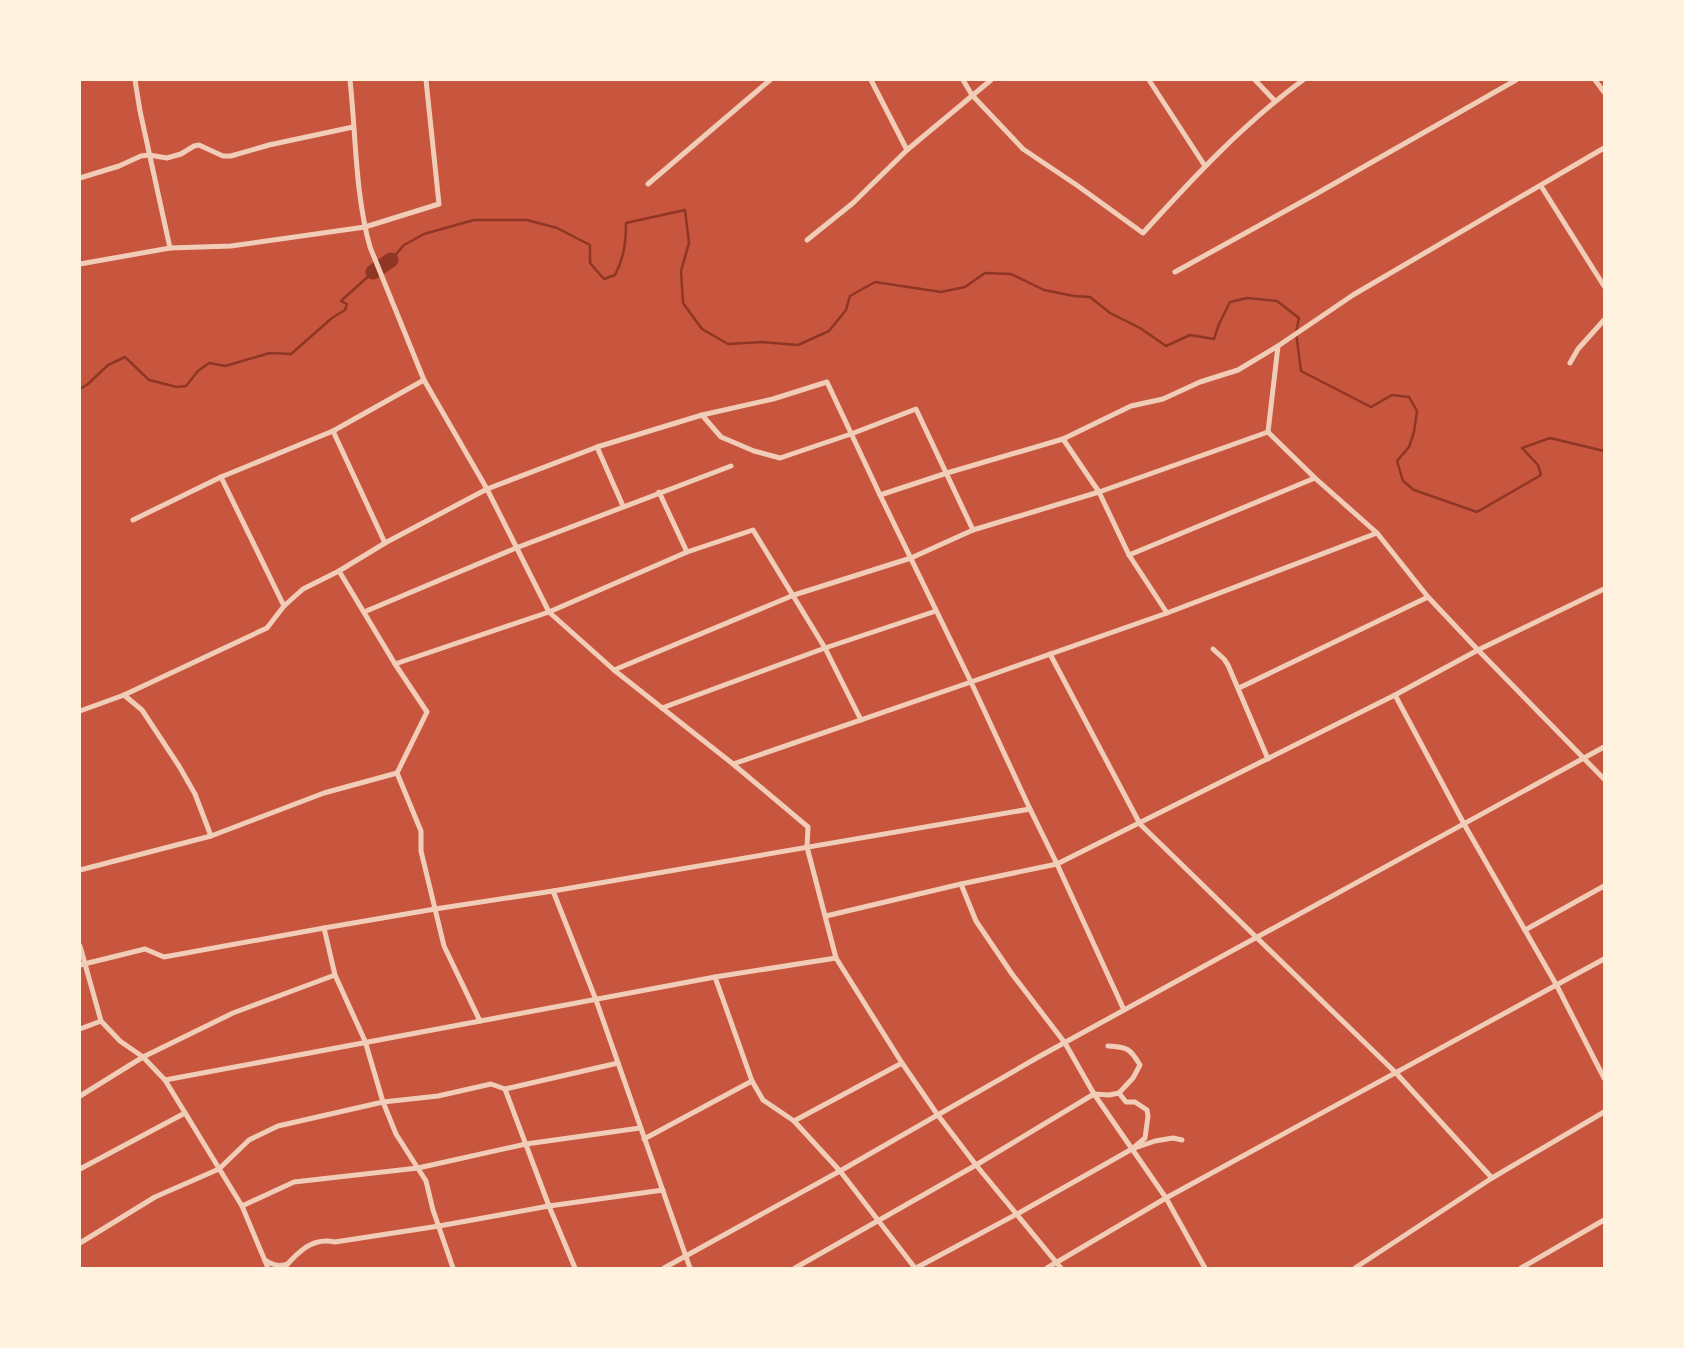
<svg xmlns="http://www.w3.org/2000/svg" width="1684" height="1348" font-family="'Public Sans',sans-serif">
<rect width="100%" height="100%" fill="#c8553d"/>
<g fill="none" stroke-linecap="round" stroke-linejoin="round">
<!-- stream -->
<g stroke="#8f3625" stroke-width="2.5">
<path d="M391,260L404,245L424,234L474,220H527L557,228L590,245V263L604,279L615,275C624,258 626,242 626,223L685,210L689,243L681,271L683,303L702,329L728,344L762,342L798,345L829,331L846,310L850,296L875,282L941,292L965,287L985,273L1011,274L1044,290L1074,296L1090,297L1110,313L1140,328L1166,346L1190,335L1214,339L1219,324L1230,302L1247,298L1277,301L1299,318L1296,332L1301,371L1371,407L1392,395L1409,397L1417,411L1414,432L1409,447L1397,461L1403,481L1414,490L1477,512L1541,475L1538,465L1522,448L1550,438L1604,451"/>
<polyline points="80,389 88,384 108,365 125,357 149,380 177,387 186,386 198,371 209,363 225,366 270,353 291,354 332,318 345,310 347,304 341,301 373,272"/>
</g>
<!-- river -->
<polyline stroke="#8f3625" stroke-width="15" points="373,272 391,260"/>
<!-- minor -->
<g stroke="#f1ccb7" stroke-width="5">
<polyline points="135,80 140,111 170,248 231,246 365,227 439,204 426,80"/>
<path d="M350,80C356,135 355,193 370,247L424,380L487,489L549,612L687,552L753,530L825,648L861,720"/>
<polyline points="871,80 907,150"/>
<path d="M963,80L972,95L1023,149L1078,186L1143,233C1193,178 1243,124 1303,80"/>
<polyline points="1149,80 1205,166"/>
<polyline points="1255,80 1275,101"/>
<polyline points="1595,80 1604,92"/>
<polyline points="80,178 119,166 141,156 149,155 167,158 181,154 194,146 199,145 223,156 231,156 269,145 353,127"/>
<polyline points="648,184 770,80"/>
<polyline points="1541,186 1604,286"/>
<polyline points="807,240 853,203 907,150 991,80"/>
<polyline points="80,264 170,248"/>
<polyline points="1175,272 1316,194 1516,80"/>
<polyline points="1570,363 1578,349 1604,320"/>
<polyline points="702,415 721,437 754,451 780,458 851,434 916,409 973,530"/>
<polyline points="333,431 385,543"/>
<polyline points="1268,432 1315,478 1377,533 1428,597 1478,650 1604,779"/>
<polyline points="1268,432 1278,346 1353,295 1604,148"/>
<polyline points="1063,439 1099,492 1129,555 1167,613"/>
<polyline points="597,447 623,506"/>
<polyline points="221,477 284,606"/>
<polyline points="659,492 687,552"/>
<polyline points="880,495 947,473 1063,439 1131,406 1163,399 1200,382 1238,370 1278,346"/>
<polyline points="133,520 221,477 333,431 424,380"/>
<polyline points="1129,555 1315,478"/>
<polyline points="364,612 516,548 731,466"/>
<polyline points="1213,649 1224,659 1228,665 1268,759"/>
<polyline points="1050,654 1140,824 1396,1073 1492,1178"/>
<polyline points="395,664 549,612 614,670 733,764 808,827 807,847 836,958 902,1063 937,1114 976,1165 1061,1268"/>
<polyline points="614,670 794,595 911,558 973,530 1099,492 1268,432"/>
<polyline points="1239,688 1428,597"/>
<polyline points="124,695 142,710 179,766 195,794 211,836"/>
<polyline points="1395,695 1464,824 1557,986 1604,1078"/>
<polyline points="662,708 825,648 936,611"/>
<polyline points="80,711 124,695 267,628 284,606 303,589 339,571"/>
<polyline points="80,870 211,836 324,793 397,773"/>
<polyline points="961,884 976,921 1012,974 1065,1043 1094,1094 1166,1198 1205,1268"/>
<polyline points="553,891 596,1000 690,1268"/>
<polyline points="826,916 961,884 1057,864 1395,695 1478,650 1604,589"/>
<polyline points="324,928 435,909 553,891 1030,809"/>
<polyline points="1525,930 1604,886"/>
<polyline points="80,946 101,1021 120,1041 143,1057 165,1080 242,1206 268,1268"/>
<polyline points="80,965 145,949 164,957 324,928 335,975 365,1041 383,1102 396,1134 426,1181 433,1210 453,1268"/>
<polyline points="715,977 752,1081 763,1100 794,1121 840,1171 915,1268"/>
<polyline points="1124,1010 1057,864 1030,809 971,682 1167,613 1377,533"/>
<polyline points="480,1021 444,946 421,851 421,831 397,773 427,712 395,664 339,571 385,543 487,489 597,447 702,415 773,399 827,382 880,495 971,682 733,764"/>
<polyline points="80,1029 101,1021"/>
<path d="M1108,1046C1127,1047 1130,1048 1140,1065L1133,1078L1119,1093"/>
<polyline points="165,1080 715,977 836,958"/>
<polyline points="505,1089 549,1206 575,1268"/>
<polyline points="80,1096 143,1057 233,1013 335,975"/>
<polyline points="794,1121 902,1063"/>
<polyline points="644,1139 752,1081"/>
<polyline points="80,1169 185,1113"/>
<polyline points="242,1206 294,1182 418,1168 526,1144 640,1128"/>
<polyline points="80,1243 155,1197 219,1169 249,1140 278,1126 383,1102 438,1096 491,1084 505,1089 618,1063"/>
<path d="M265,1260C273,1265 278,1267 287,1264"/>
<path d="M284,1268C298,1252 312,1237 335,1242L439,1226L549,1206L663,1190"/>
<polyline points="664,1268 840,1171 1042,1055 1604,747"/>
<polyline points="795,1268 976,1165 1094,1094 1109,1095 1119,1093 1126,1102 1135,1102 1147,1110 1148,1116 1145,1138 1132,1149"/>
<polyline points="916,1268 1017,1214 1132,1149 1155,1141 1173,1138 1182,1140"/>
<polyline points="1047,1268 1166,1198 1604,959"/>
<polyline points="1355,1268 1492,1178 1604,1112"/>
<polyline points="1521,1268 1604,1220"/>
</g>
</g>
<!-- border -->
<rect width="1684" height="1348" fill="none" stroke="#fff3e0" stroke-width="162"/>
</svg>
